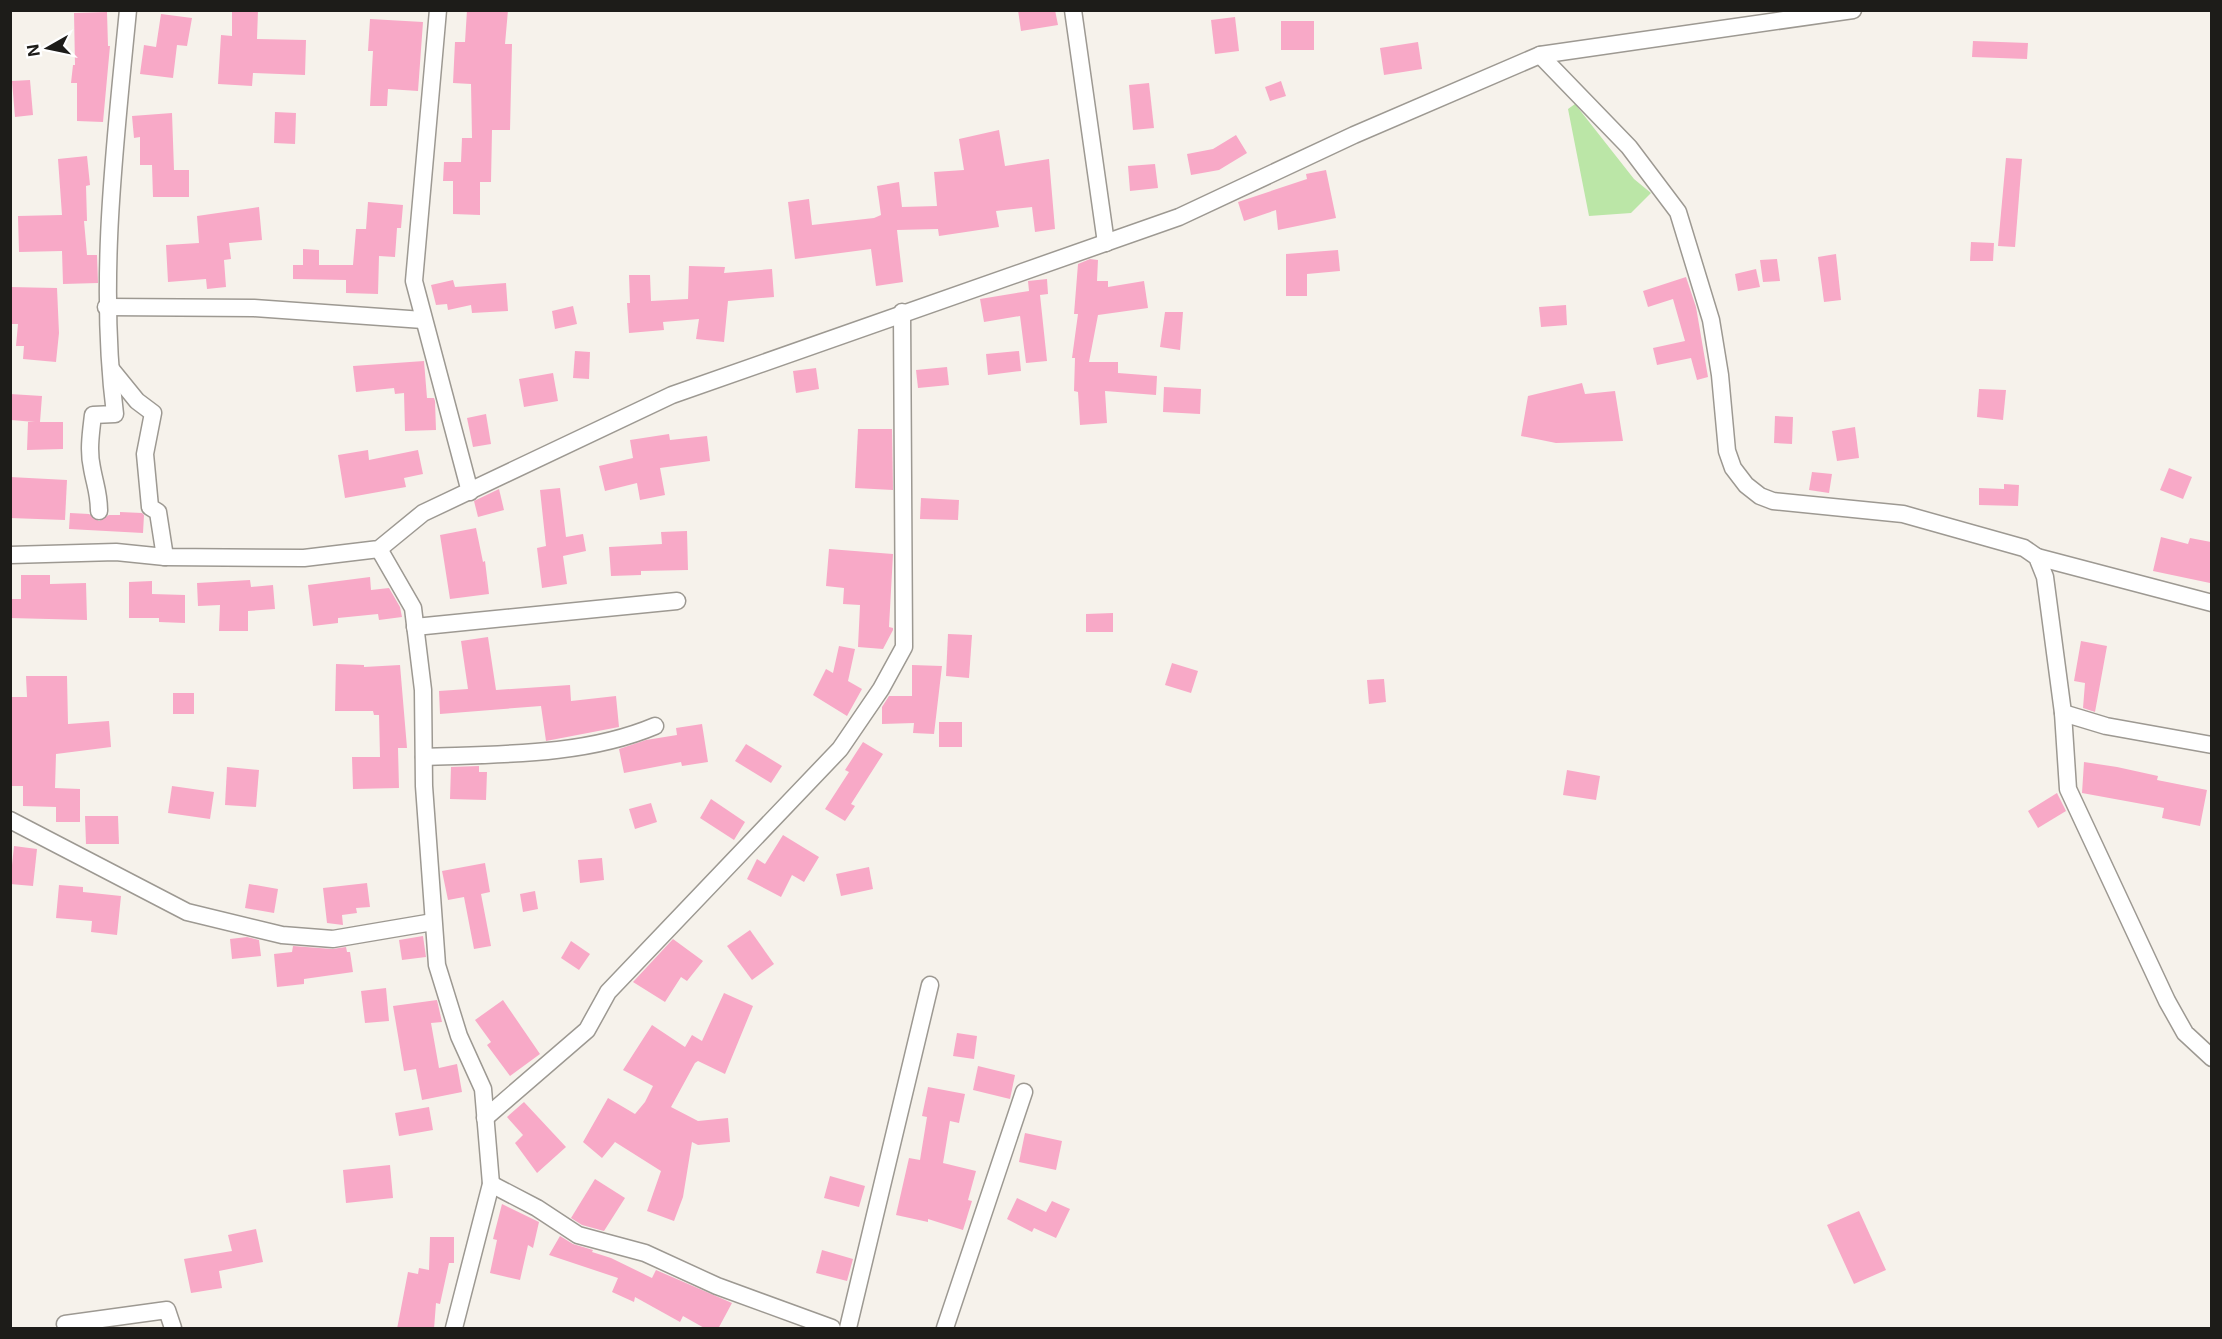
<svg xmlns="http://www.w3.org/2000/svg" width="2222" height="1339" font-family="Inter,sans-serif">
<rect width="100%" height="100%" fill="#f6f2eb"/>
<!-- green -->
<polygon fill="#bbe6a7" points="1575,104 1634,179 1651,193 1631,213 1589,216 1568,109"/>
<!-- building -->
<g fill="#f8a9c7">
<polygon points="232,10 258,10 257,39 306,40 305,75 253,73 252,86 218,84 221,35 232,36"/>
<polygon points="467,10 508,10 505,44 512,44 510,130 492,130 491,182 480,182 480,215 453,214 453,181 443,181 444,162 461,162 462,138 472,138 471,84 453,83 455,42 465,42"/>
<polygon points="1018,10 1055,10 1058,25 1021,31"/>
<polygon points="107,12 108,46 110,46 103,122 77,121 77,83 71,83 73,65 75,65 74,13"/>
<polygon points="161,14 192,18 187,46 177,45 173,78 140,74 144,45 156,47"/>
<polygon points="1235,17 1239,51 1215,54 1211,20"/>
<polygon points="370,19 423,22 418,91 388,89 387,106 370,106 373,51 368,51"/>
<rect x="1281" y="21" width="33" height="29"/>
<polygon points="1973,41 2028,43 2027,59 1972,57"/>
<polygon points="1418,42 1422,69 1384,75 1380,48"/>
<polygon points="30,80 33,115 15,117 12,81"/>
<polygon points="1281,81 1286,96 1270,101 1265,87"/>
<polygon points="1149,83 1154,128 1133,130 1129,85"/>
<polygon points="275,112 296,113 295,144 274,143"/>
<polygon points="172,113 174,170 189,170 189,197 153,197 152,165 140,165 140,137 134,138 132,116"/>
<polygon points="999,130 1005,166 1049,159 1055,229 1035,232 1032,207 996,211 999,227 939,236 938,229 897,230 903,282 876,286 871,249 795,259 788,202 809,199 812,225 874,218 881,215 877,186 899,182 902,207 937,206 934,172 964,170 959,139"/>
<polygon points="1236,135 1247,153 1219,170 1191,175 1187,154 1213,149"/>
<polygon points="87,156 90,185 86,186 87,221 84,221 87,255 97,255 98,283 63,284 62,251 19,252 18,216 62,215 58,159"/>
<polygon points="2006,158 2022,159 2015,247 1998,246"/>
<polygon points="1155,164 1158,188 1130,191 1128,166"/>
<polygon points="1326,170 1336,218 1278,230 1276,210 1244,221 1238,202 1307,179 1306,174"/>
<polygon points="368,202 403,205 401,228 397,228 395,257 379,256 378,294 346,293 346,280 293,279 293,265 303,265 303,249 319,250 319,265 353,265 356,229 366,229"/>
<polygon points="259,207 262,240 229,243 231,259 224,260 226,287 207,289 206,279 168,282 166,245 199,243 197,216"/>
<polygon points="1971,242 1994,243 1993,261 1970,261"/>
<polygon points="1338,250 1340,271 1307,274 1307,296 1286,296 1286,254"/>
<polygon points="1836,254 1841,300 1824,302 1818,257"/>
<polygon points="1090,259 1098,260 1097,281 1108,281 1108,287 1144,281 1148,308 1098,315 1089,362 1118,362 1118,373 1157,376 1156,395 1105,391 1107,423 1080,425 1078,392 1074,391 1075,358 1072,358 1078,314 1074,314 1078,264"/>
<polygon points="1777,259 1780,281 1763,282 1760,260"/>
<polygon points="689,266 725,267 724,273 772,269 774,297 728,301 724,342 696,339 699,319 663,322 664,330 629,333 627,303 630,303 629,275 650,275 651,301 688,299"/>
<polygon points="1756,269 1760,287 1738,291 1735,274"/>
<polygon points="1686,277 1696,307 1708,377 1697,380 1691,358 1657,365 1653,348 1685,341 1673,299 1648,307 1643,291"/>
<polygon points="1047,279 1048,294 1040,295 1047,361 1026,363 1020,316 984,322 980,299 1029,291 1028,281"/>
<polygon points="453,280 455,287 506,283 508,311 472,313 471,305 448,310 447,304 436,305 431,285"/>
<polygon points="10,287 57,288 59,333 56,362 23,359 24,346 16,346 18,324 10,324"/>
<polygon points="1566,305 1567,325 1541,327 1539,307"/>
<polygon points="573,306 577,324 555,329 552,311"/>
<polygon points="1165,312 1183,312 1180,350 1160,347"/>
<polygon points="575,351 590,352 589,379 573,378"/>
<polygon points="1019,351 1021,371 988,375 986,354"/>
<polygon points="424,361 427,398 434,398 435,401 436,430 405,431 404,393 395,394 394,388 356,392 353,366"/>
<polygon points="947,367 949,385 918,388 916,370"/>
<polygon points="816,368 819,389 796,393 793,371"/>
<polygon points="553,373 558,401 524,407 519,379"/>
<polygon points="1582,383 1585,394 1615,391 1623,441 1556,443 1521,436 1528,396"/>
<polygon points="1164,387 1201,389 1200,414 1163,412"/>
<polygon points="1979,389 2006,390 2003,420 1977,417"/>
<polygon points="10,394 42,396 40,422 63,422 63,449 27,450 28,422 35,422 11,420"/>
<polygon points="486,414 491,444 473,447 467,418"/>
<polygon points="1775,416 1793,417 1792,444 1774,443"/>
<polygon points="1855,427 1859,458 1837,461 1832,431"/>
<polygon points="858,429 892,429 893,490 855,488"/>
<polygon points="669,434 670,440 707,436 710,461 660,468 665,495 640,500 637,483 605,491 599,466 633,458 630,440"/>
<polygon points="368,450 369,460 418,450 423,474 404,478 406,487 345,498 338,455"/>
<polygon points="2169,468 2192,477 2183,499 2160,490"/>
<polygon points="1812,472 1832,474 1829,493 1809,490"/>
<polygon points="10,477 67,480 65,520 10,518"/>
<polygon points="2004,484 2019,485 2018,506 1979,505 1979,488 2004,489"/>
<polygon points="560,488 566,537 583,534 586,551 563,556 567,584 542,588 537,548 546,546 540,490"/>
<polygon points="499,489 504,510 478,517 474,501"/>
<polygon points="921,498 959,500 958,520 920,519"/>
<polygon points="120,512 142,513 144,515 143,533 69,529 70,513 89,514 99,521 109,515 120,515"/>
<polygon points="476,528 483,562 485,561 489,594 450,599 440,535"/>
<polygon points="687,531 688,570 641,571 641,575 611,576 609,547 662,544 661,532"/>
<polygon points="2161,537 2188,544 2190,538 2211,542 2210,583 2153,571"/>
<polygon points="829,549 893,554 889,627 893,628 893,630 883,649 858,647 860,605 843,604 844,588 826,586"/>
<polygon points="21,575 50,575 50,584 86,583 87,620 10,618 10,599 21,599"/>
<polygon points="370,577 371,590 389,588 400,607 402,617 379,620 378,614 338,618 338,623 313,626 308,585"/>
<polygon points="250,580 251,587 273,585 275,609 248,611 248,631 219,631 220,605 198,606 197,583"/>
<polygon points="152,581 152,594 185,595 185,623 159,622 159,618 129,618 129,582"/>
<polygon points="1113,613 1113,632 1086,632 1086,614"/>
<polygon points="948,634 972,635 969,678 946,676"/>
<polygon points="488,637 496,690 570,685 571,701 616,696 619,727 546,741 541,706 440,714 439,691 468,689 461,641"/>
<polygon points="2081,641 2107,646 2095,712 2083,708 2085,683 2074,681"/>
<polygon points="839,646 855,649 848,681 862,689 847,716 813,695 826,669 833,673"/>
<polygon points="1172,663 1198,671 1191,693 1165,685"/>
<polygon points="336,664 364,665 364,667 400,665 407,748 398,748 399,788 353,789 352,757 380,757 379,715 374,715 373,711 335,711"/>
<polygon points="912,665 942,666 934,734 913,733 914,723 882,724 882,707 889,696 912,696"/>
<polygon points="26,676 67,676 68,724 109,721 111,747 56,754 55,788 80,789 80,822 56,822 56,807 23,806 23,786 10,786 10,697 27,697"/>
<polygon points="1384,679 1386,702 1369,704 1367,680"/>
<rect x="173" y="693" width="21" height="21"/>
<rect x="939" y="722" width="23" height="25"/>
<polygon points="702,724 708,762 682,766 681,762 624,773 619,749 646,740 677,735 676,728"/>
<polygon points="863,742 883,754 851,804 855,806 845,821 825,809 849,772 845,770"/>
<polygon points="746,744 782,766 771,783 735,761"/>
<polygon points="2084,762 2117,767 2158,776 2157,780 2207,790 2200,826 2162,818 2164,808 2082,793"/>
<polygon points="479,766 479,772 487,772 486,800 450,799 451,767"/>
<polygon points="227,767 259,770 256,807 225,805"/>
<polygon points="1567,770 1600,776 1596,800 1563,795"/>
<polygon points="172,786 214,792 210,819 168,813"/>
<polygon points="2057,793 2066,811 2038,828 2028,811"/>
<polygon points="711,799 745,822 734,840 700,818"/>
<polygon points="651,803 657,822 635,829 629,809"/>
<polygon points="85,816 118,816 119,844 86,844"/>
<polygon points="783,835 819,857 804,882 792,875 781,897 747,879 757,859 765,864"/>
<polygon points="14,846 37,849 33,886 10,884"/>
<polygon points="602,858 604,880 580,883 578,860"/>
<polygon points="485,863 490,892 481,894 491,946 474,949 464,897 448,900 442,871"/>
<polygon points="869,867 873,889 841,896 836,874"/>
<polygon points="367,883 370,907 356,908 357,913 342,915 343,925 327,923 323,888"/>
<polygon points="249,884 278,889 274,913 245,908"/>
<polygon points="59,885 83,887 83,892 121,896 117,935 91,932 92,921 56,918"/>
<polygon points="535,891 538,909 523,912 520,894"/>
<polygon points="750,930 774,964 752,980 727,946"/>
<polygon points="423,936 426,957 402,960 399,940"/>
<polygon points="247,937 259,940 261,956 232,959 230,939"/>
<polygon points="673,939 703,961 687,981 681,977 665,1002 633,982"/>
<polygon points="571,941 590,954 579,970 561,958"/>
<polygon points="293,946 332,949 346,947 347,952 350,952 353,972 304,979 304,984 277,987 274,954 292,952"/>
<polygon points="386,988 389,1021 365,1023 361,991"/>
<polygon points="724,993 753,1006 725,1074 698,1061 695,1063 671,1107 698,1121 728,1118 730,1142 698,1145 692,1142 683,1197 674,1221 647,1211 661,1171 615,1142 602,1158 583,1142 608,1098 635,1114 645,1102 653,1086 623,1070 652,1025 685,1047 692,1035 702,1041"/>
<polygon points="437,1000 442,1022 431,1023 439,1068 457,1064 462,1092 422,1100 416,1069 404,1071 393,1006"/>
<polygon points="503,1000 540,1054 510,1076 487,1045 491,1042 475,1020"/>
<polygon points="957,1033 977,1036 974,1059 953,1056"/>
<polygon points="978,1066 1015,1075 1010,1099 973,1090"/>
<polygon points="928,1087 965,1094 959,1123 950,1121 943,1163 976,1171 968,1200 972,1201 963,1230 928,1219 928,1222 896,1215 909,1158 920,1160 927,1117 922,1116"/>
<polygon points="524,1102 566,1147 537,1173 515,1143 523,1135 507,1117"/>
<polygon points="429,1107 433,1130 399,1136 395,1113"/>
<polygon points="1025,1133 1062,1141 1056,1170 1019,1162"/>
<polygon points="390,1165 393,1198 346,1203 343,1170"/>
<polygon points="830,1176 865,1186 859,1207 824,1198"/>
<polygon points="595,1179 625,1198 604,1231 582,1225 571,1218"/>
<polygon points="1017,1198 1046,1212 1052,1201 1070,1209 1056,1238 1034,1228 1032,1232 1007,1219"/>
<polygon points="502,1204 539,1222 533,1248 528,1245 520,1280 490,1273 497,1240 493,1239"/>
<polygon points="1859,1211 1886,1270 1854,1284 1827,1225"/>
<polygon points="256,1229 263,1262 219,1271 222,1288 191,1293 184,1259 232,1251 228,1235"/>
<polygon points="560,1236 573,1244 593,1250 592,1252 611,1258 652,1278 656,1270 732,1303 718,1329 706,1329 683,1316 680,1322 635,1297 634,1302 612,1292 618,1278 549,1255"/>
<polygon points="430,1237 454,1237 454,1263 449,1263 440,1304 436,1303 434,1329 397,1329 408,1272 418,1274 419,1268 429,1270"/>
<polygon points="822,1250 853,1259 847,1281 816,1273"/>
</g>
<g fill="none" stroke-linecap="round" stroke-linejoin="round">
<!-- minor casing -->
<g stroke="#9d9992" stroke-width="19">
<g id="minor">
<polyline points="438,10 414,281 470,492"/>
<polyline points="1073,10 1106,243"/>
<polyline points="1540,55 1629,147 1678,212 1711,320 1720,375 1727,451 1733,468 1746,485 1760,496 1773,501 1903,514 2024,548 2037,557 2045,577 2063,713 2068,789 2167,1001 2185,1033 2212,1058"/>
<polyline points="106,307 254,308 423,320"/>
<polyline points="111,369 137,401 153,413 145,454 150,507 158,512 165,557"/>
<path d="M99,511C99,493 95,485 92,468C88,451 91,432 93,415L115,414C98,281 115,144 128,10"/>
<polyline points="379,549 413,608 423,690 424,786 437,965 459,1036 483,1089 491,1184 454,1328"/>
<polyline points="10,555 116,552 165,557 304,558 379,549 423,513 672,395 1179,217 1354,135 1540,55 1853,10"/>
<polyline points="2037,557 2212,603"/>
<polyline points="415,627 677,601"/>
<polyline points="2063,713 2106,726 2212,745"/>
<path d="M424,757C500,754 584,756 655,726"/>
<polyline points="10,820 187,912 282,935 333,939 433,922"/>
<polyline points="485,1118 587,1030 608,992 840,749 881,689 904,647 902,312"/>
<polyline points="491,1184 537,1208 578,1235 645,1253 717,1286 832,1328"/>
<polyline points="65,1324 167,1310 173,1328"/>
<polyline points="848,1328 930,985"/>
<polyline points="945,1328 1024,1092"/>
</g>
</g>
<!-- minor -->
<use href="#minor" stroke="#fff" stroke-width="16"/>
</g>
<!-- border -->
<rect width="2222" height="1339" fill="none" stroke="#1d1c19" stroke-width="24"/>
<!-- north arrow -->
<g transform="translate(48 48) rotate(261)" stroke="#ffffff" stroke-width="4.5" paint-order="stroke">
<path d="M0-4.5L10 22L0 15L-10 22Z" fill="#1d1c19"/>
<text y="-9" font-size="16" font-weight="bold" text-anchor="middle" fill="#1d1c19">N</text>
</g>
</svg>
